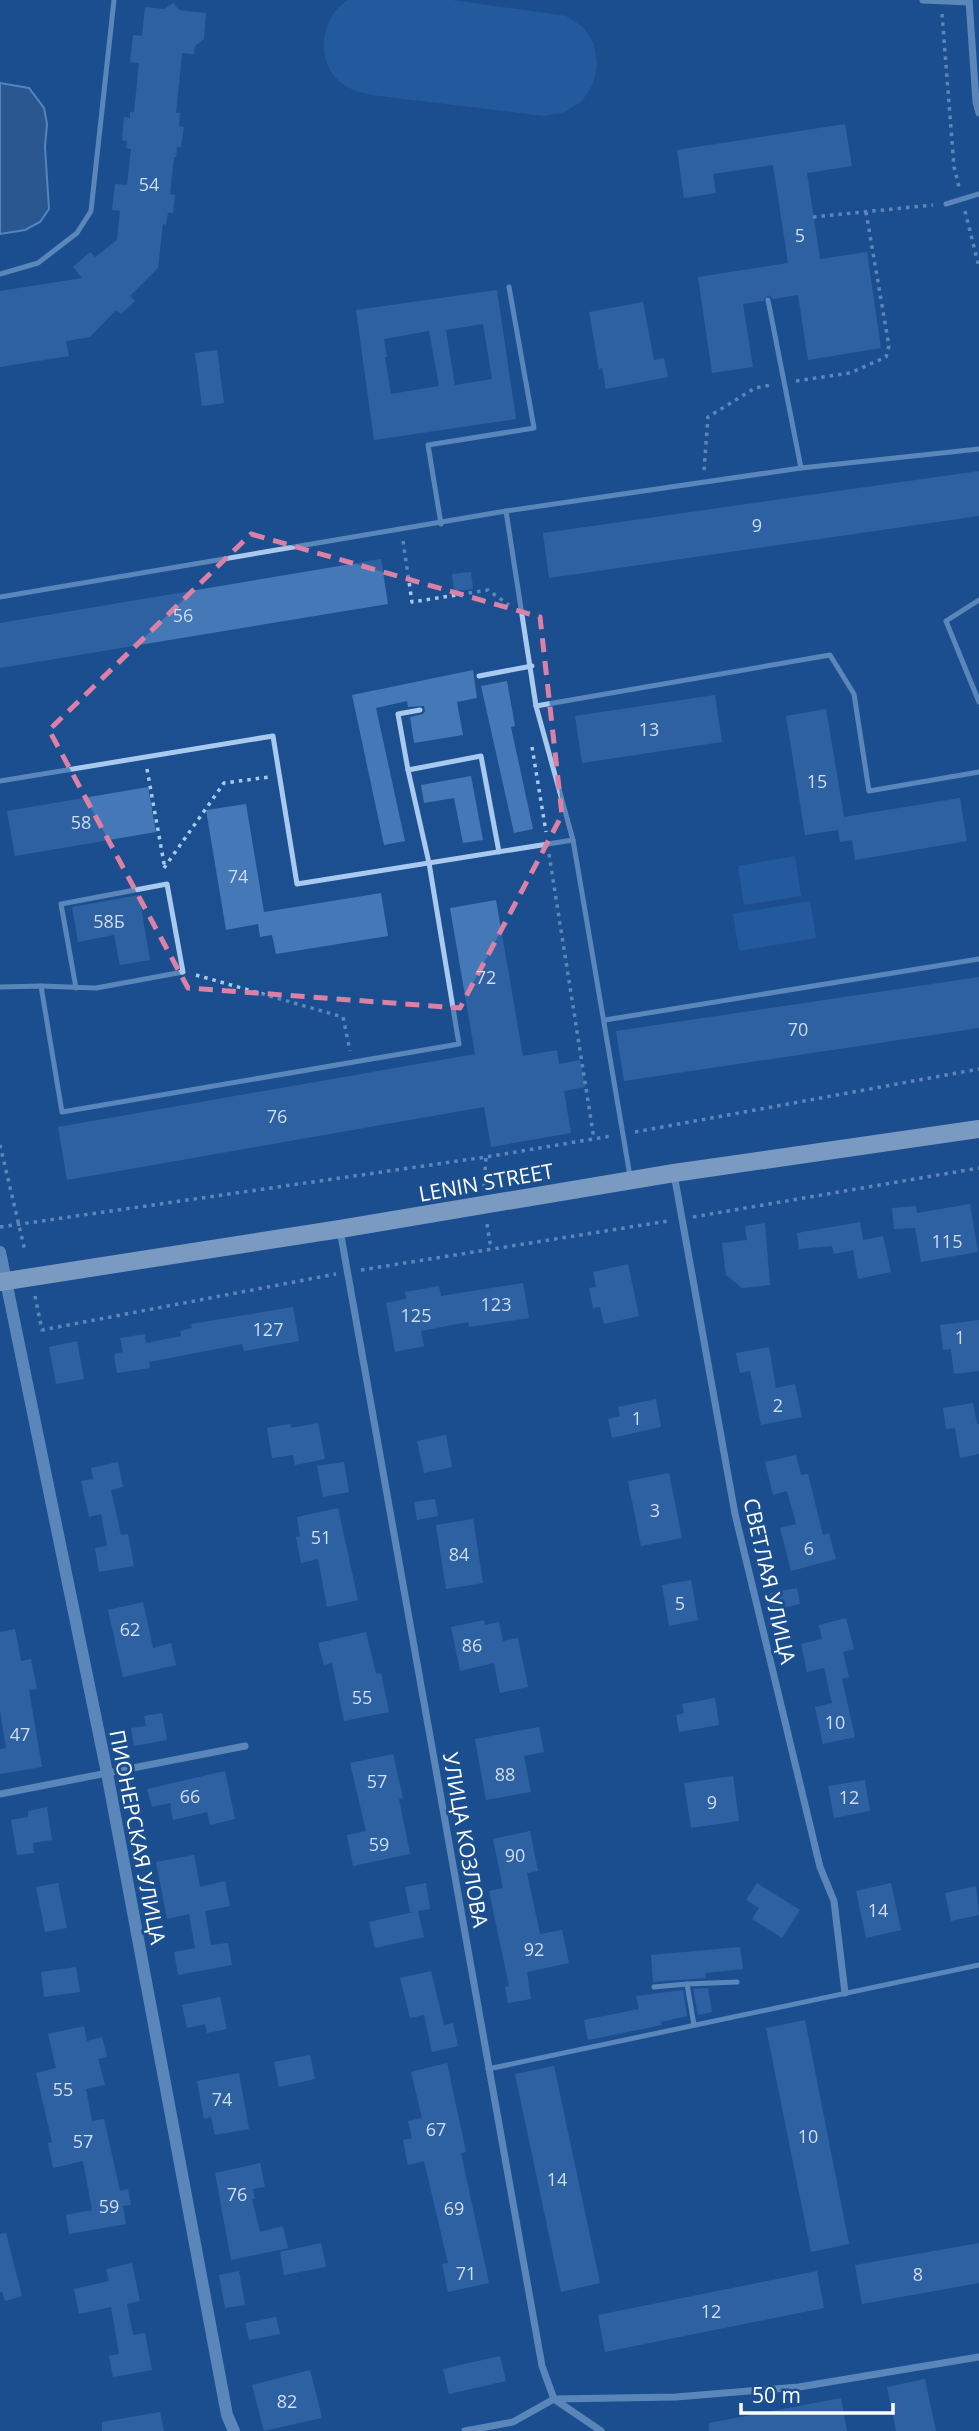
<svg xmlns="http://www.w3.org/2000/svg" width="979" height="2431" font-family="'Open Sans',sans-serif">
<rect width="100%" height="100%" fill="#1b4f8f"/>
<!-- green -->
<g fill="#2e69ad">
<path d="M348,0H452L566,16L583,27L594,44L597,64L593,84L582,101L565,112L544,116L372,95C359,92 347,89 337,79C315,56 322,16 348,0Z"/>
<polygon points="795,856 801,896 744,905 738,866"/>
<polygon points="810,901 816,938 739,951 733,914"/>
</g>
<!-- water -->
<polygon fill="#3c6290" stroke="#9cc4f0" stroke-width="2" points="0,83 29,88 44,108 47,124 45,147 49,209 40,222 25,230 0,234"/>
<!-- building -->
<g fill="#4478b7" fill-rule="evenodd">
<polygon points="173,3 179,10 206,13 204,39 195,46 194,54 182,53 176,113 180,113 179,126 184,127 181,147 177,147 176,157 174,157 170,194 175,195 173,213 168,213 166,225 163,224 158,268 130,296 135,301 121,314 116,310 90,337 66,341 69,356 0,367 0,291 82,278 73,267 90,252 95,257 117,240 120,211 112,210 115,184 127,185 131,149 126,148 127,141 122,140 124,117 130,118 130,112 134,112 139,63 130,62 133,35 142,36 145,7 164,9"/>
<polygon points="845,124 852,166 807,173 820,259 867,252 881,348 808,360 798,295 773,299 768,295 763,301 743,304 753,367 712,373 698,277 788,263 773,165 713,174 716,193 684,198 677,150"/>
<path d="M497,290L516,419L374,440L356,310ZM483,324L492,379L455,385L446,330ZM429,331L439,386L391,394L385,357H387L384,339Z"/>
<polygon points="643,302 654,360 664,358 668,377 606,389 602,368 599,369 589,312"/>
<polygon points="217,350 224,403 202,406 195,353"/>
<polygon points="979,471 979,516 549,578 543,533"/>
<polygon points="381,559 388,604 0,668 0,623"/>
<polygon points="471,572 473,589 454,591 452,574"/>
<polygon points="473,670 477,698 457,702 463,735 414,743 410,717 423,714 425,711 424,706 408,707 407,701 376,708 405,841 384,845 352,695"/>
<polygon points="507,681 515,726 511,727 533,829 514,833 481,686"/>
<polygon points="715,695 722,742 582,763 575,716"/>
<polygon points="826,709 844,817 960,798 967,841 855,860 852,840 840,842 838,830 805,835 786,716"/>
<polygon points="471,776 483,840 463,843 454,798 424,803 421,785"/>
<polygon points="148,787 156,832 15,856 7,811"/>
<polygon points="246,804 264,912 381,893 388,936 276,954 272,935 260,937 258,924 226,930 206,810"/>
<polygon points="139,895 150,960 120,965 114,935 78,942 72,907"/>
<polygon points="496,900 523,1056 557,1050 559,1064 580,1060 585,1087 564,1091 571,1133 491,1147 484,1107 67,1180 58,1127 475,1054 450,908"/>
<polygon points="979,977 979,1028 624,1081 616,1031"/>
<polygon points="970,1204 978,1252 921,1262 915,1228 894,1229 892,1208 916,1206 917,1213"/>
<polygon points="860,1222 863,1240 883,1236 891,1272 858,1279 853,1250 834,1254 832,1246 799,1249 797,1233"/>
<polygon points="765,1223 770,1285 742,1288 726,1275 722,1243 747,1240 745,1226"/>
<polygon points="628,1264 639,1316 604,1324 600,1307 593,1308 589,1288 596,1287 593,1272"/>
<polygon points="523,1283 529,1318 469,1327 468,1322 421,1331 424,1346 395,1352 386,1303 406,1299 405,1292 439,1286 441,1296"/>
<polygon points="293,1307 299,1341 244,1351 242,1344 149,1362 150,1368 117,1373 114,1354 123,1352 120,1338 145,1334 146,1343 181,1336 180,1331 192,1328 191,1324"/>
<polygon points="979,1320 979,1371 954,1374 951,1349 943,1350 940,1325"/>
<polygon points="77,1341 84,1379 56,1384 49,1347"/>
<polygon points="769,1347 776,1388 795,1384 802,1417 761,1425 750,1371 740,1373 736,1353"/>
<polygon points="656,1399 661,1427 612,1438 608,1419 620,1416 618,1407"/>
<polygon points="973,1403 977,1424 979,1424 979,1454 960,1458 955,1428 946,1429 943,1408"/>
<polygon points="318,1423 325,1459 295,1465 293,1455 272,1458 267,1428 290,1424 291,1428"/>
<polygon points="446,1435 452,1467 424,1473 417,1441"/>
<polygon points="796,1455 801,1475 808,1474 823,1535 829,1533 836,1559 791,1571 780,1528 796,1524 787,1491 773,1495 765,1462"/>
<polygon points="118,1462 123,1487 111,1490 121,1535 128,1534 134,1566 99,1572 95,1548 107,1546 101,1514 89,1517 81,1481 93,1479 91,1468"/>
<polygon points="344,1462 349,1492 323,1497 317,1466"/>
<polygon points="669,1473 682,1538 641,1546 628,1481"/>
<polygon points="435,1499 438,1516 417,1520 414,1502"/>
<polygon points="338,1508 358,1600 327,1607 318,1559 301,1563 296,1537 300,1536 297,1517"/>
<polygon points="473,1519 483,1583 446,1589 436,1525"/>
<polygon points="691,1580 698,1620 669,1626 662,1585"/>
<polygon points="797,1588 800,1604 773,1610 770,1593"/>
<polygon points="143,1602 153,1648 171,1643 176,1665 123,1677 108,1610"/>
<polygon points="846,1618 854,1649 843,1652 849,1677 842,1679 855,1737 823,1744 815,1707 832,1703 824,1668 807,1672 801,1644 822,1639 819,1625"/>
<polygon points="484,1620 485,1625 499,1622 503,1641 518,1638 528,1687 500,1693 494,1663 460,1671 451,1627"/>
<polygon points="15,1629 21,1661 31,1659 37,1689 29,1690 42,1767 0,1774 0,1749 6,1748 0,1710 0,1632"/>
<polygon points="366,1632 376,1674 381,1673 389,1712 344,1721 332,1663 324,1665 318,1643"/>
<polygon points="715,1698 719,1725 679,1732 676,1715 684,1713 682,1704"/>
<polygon points="162,1713 167,1740 134,1746 131,1728 146,1726 144,1716"/>
<polygon points="539,1727 544,1752 524,1756 531,1792 486,1800 475,1739"/>
<polygon points="393,1754 403,1798 399,1799 410,1854 353,1866 347,1835 366,1831 350,1763"/>
<polygon points="225,1771 235,1819 210,1825 207,1812 173,1820 170,1803 152,1807 147,1789"/>
<polygon points="733,1776 739,1821 691,1828 684,1783"/>
<polygon points="865,1780 870,1811 834,1818 828,1786"/>
<polygon points="47,1807 52,1840 33,1843 34,1853 17,1855 11,1820 28,1817 28,1811"/>
<polygon points="530,1831 538,1871 527,1873 540,1934 562,1930 569,1963 527,1972 531,1999 508,2003 505,1987 509,1986 489,1891 503,1888 493,1839"/>
<polygon points="194,1855 200,1887 225,1881 230,1906 205,1911 211,1945 228,1943 232,1965 178,1975 174,1952 195,1948 189,1914 167,1919 156,1862"/>
<polygon points="58,1883 67,1928 45,1932 36,1887"/>
<polygon points="426,1883 430,1909 418,1911 424,1937 375,1948 369,1922 414,1912 410,1912 405,1887"/>
<polygon points="757,1883 800,1910 782,1938 752,1919 759,1908 746,1900"/>
<polygon points="891,1883 901,1930 866,1938 856,1891"/>
<polygon points="976,1886 979,1915 951,1921 945,1893"/>
<polygon points="740,1947 743,1969 705,1973 706,1978 653,1982 651,1955"/>
<polygon points="76,1967 80,1992 44,1997 41,1972"/>
<polygon points="431,1971 444,2025 453,2023 458,2046 432,2052 424,2015 410,2018 400,1978"/>
<polygon points="708,1988 712,2012 698,2015 693,1989"/>
<polygon points="683,1990 687,2016 661,2022 662,2025 588,2040 584,2020 639,2009 636,1996"/>
<polygon points="220,1997 227,2029 207,2033 205,2024 187,2028 182,2005"/>
<polygon points="805,2020 849,2244 811,2252 766,2028"/>
<polygon points="84,2026 87,2041 102,2037 107,2057 98,2059 105,2085 86,2089 92,2121 104,2119 120,2191 128,2189 131,2205 123,2206 126,2224 69,2234 66,2215 92,2210 83,2161 53,2168 48,2143 52,2142 36,2073 56,2068 48,2034"/>
<polygon points="310,2055 315,2079 279,2087 274,2062"/>
<polygon points="447,2063 466,2152 461,2153 489,2283 448,2292 442,2264 448,2263 424,2161 408,2165 403,2140 412,2138 408,2121 422,2118 411,2072"/>
<polygon points="554,2066 600,2283 561,2292 515,2074"/>
<polygon points="239,2073 249,2129 215,2135 211,2117 204,2119 197,2081"/>
<polygon points="260,2163 265,2187 253,2189 255,2199 252,2199 260,2232 283,2226 288,2248 231,2260 215,2173"/>
<polygon points="6,2233 22,2296 5,2301 2,2292 0,2292 0,2234"/>
<polygon points="321,2243 326,2267 284,2275 280,2252"/>
<polygon points="979,2243 979,2283 862,2304 855,2265"/>
<polygon points="132,2263 140,2301 127,2304 133,2335 145,2333 152,2370 113,2377 109,2356 119,2354 111,2307 79,2314 74,2289 109,2281 106,2269"/>
<polygon points="239,2271 245,2305 225,2308 219,2275"/>
<polygon points="817,2271 824,2308 605,2352 598,2315"/>
<polygon points="276,2317 280,2334 249,2340 245,2323"/>
<polygon points="500,2356 506,2381 449,2394 443,2369"/>
<polygon points="310,2370 322,2418 264,2431 252,2385"/>
<polygon points="925,2379 936,2431 896,2431 887,2387"/>
<polygon points="841,2398 847,2431 709,2431 709,2423"/>
<polygon points="160,2412 164,2431 102,2431 102,2422"/>
</g>
<g fill="none" stroke-linecap="round" stroke-linejoin="round">
<!-- path -->
<g stroke="#a9c9ee" stroke-width="3.5" stroke-dasharray="3.5 5" stroke-linecap="butt">
<polyline points="942,14 954,167 959,187"/>
<polyline points="965,211 979,267"/>
<polyline points="813,217 933,205"/>
<polyline points="796,381 850,373 886,357 889,346 866,212"/>
<polyline points="704,470 708,417 755,388 771,385"/>
<polyline points="403,541 412,602 488,590 509,605"/>
<polyline points="532,747 546,832"/>
<polyline points="147,769 165,869"/>
<polyline points="549,854 594,1139"/>
<polyline points="164,868 224,783 269,777"/>
<polyline points="196,975 343,1017 350,1051"/>
<polyline points="635,1132 979,1069"/>
<polyline points="0,1145 25,1251"/>
<polyline points="484,1187 486,1157"/>
<polyline points="693,1217 979,1168"/>
<polyline points="487,1224 491,1249"/>
<polyline points="0,1227 486,1157 611,1136"/>
<polyline points="361,1270 668,1221"/>
<polyline points="35,1296 42,1330 336,1274"/>
</g>
<!-- service -->
<g stroke="#a9c9ee" stroke-width="5">
<polyline points="946,204 979,194"/>
<polyline points="0,274 38,263 77,233 91,211 114,0"/>
<polyline points="768,300 801,468"/>
<polyline points="506,511 536,706 830,655 854,694 869,791 979,772"/>
<polyline points="441,524 428,445 534,428 509,287"/>
<polyline points="0,597 506,511 801,468 979,449"/>
<polyline points="979,600 946,621 979,702"/>
<polyline points="479,676 532,666"/>
<polyline points="536,706 573,840 630,1176"/>
<polyline points="420,710 398,714 408,770 481,756 499,852"/>
<polyline points="0,781 273,736 297,884 573,840"/>
<polyline points="41,986 96,988 183,972 167,884 61,904 76,988"/>
<polyline points="0,987 41,986 62,1112 459,1044 429,863 408,770"/>
<polyline points="605,1020 979,959"/>
<polyline points="687,1984 737,1982"/>
<polyline points="654,1987 687,1984 694,2025"/>
<polyline points="488,2069 979,1965"/>
</g>
<!-- minor -->
<g stroke="#a9c9ee" stroke-width="7">
<polyline points="923,0 969,2"/>
<polyline points="969,0 976,102 979,113"/>
<polyline points="674,1174 735,1514 820,1867 834,1901 845,1993"/>
<polyline points="340,1230 542,2366 554,2399 601,2431"/>
<polyline points="0,1794 245,1746"/>
<polyline points="465,2431 513,2422 554,2399 676,2397 799,2387 979,2357"/>
</g>
<!-- tertiary -->
<polyline stroke="#a9c9ee" stroke-width="12" points="0,1252 107,1773 227,2415 234,2431"/>
<!-- primary -->
<polyline stroke="#f0f6ff" stroke-width="18" points="0,1282 340,1229 674,1173 979,1129"/>
</g>
<!-- marked area -->
<path d="M0 0H979V2431H0ZM251,534L540,617L562,815L460,1008L188,988L49,730Z" fill="#1b4f8f" fill-opacity=".55" fill-rule="evenodd"/>
<path fill="none" stroke="#dd80a5" stroke-width="5" stroke-dasharray="14 9" stroke-linejoin="round" d="M251,534L540,617L562,815L460,1008L188,988L49,730Z"/>
<g text-anchor="middle" dominant-baseline="central" stroke-width="6" stroke-linejoin="round" paint-order="stroke">
<!-- number labels -->
<g font-size="18" fill="#d0dded">
<text x="149" y="184">54</text>
<text x="800" y="235">5</text>
<text x="757" y="525">9</text>
<text x="183" y="615">56</text>
<text x="649" y="729">13</text>
<text x="817" y="781">15</text>
<text x="81" y="822">58</text>
<text x="238" y="876">74</text>
<text x="109" y="921">58Б</text>
<text x="486" y="977">72</text>
<text x="798" y="1029">70</text>
<text x="277" y="1116">76</text>
<text x="947" y="1241">115</text>
<text x="496" y="1304">123</text>
<text x="416" y="1315">125</text>
<text x="268" y="1329">127</text>
<text x="960" y="1337">1</text>
<text x="778" y="1405">2</text>
<text x="637" y="1418">1</text>
<text x="655" y="1510">3</text>
<text x="321" y="1537">51</text>
<text x="809" y="1548">6</text>
<text x="459" y="1554">84</text>
<text x="680" y="1603">5</text>
<text x="130" y="1629">62</text>
<text x="472" y="1645">86</text>
<text x="362" y="1697">55</text>
<text x="835" y="1722">10</text>
<text x="20" y="1734">47</text>
<text x="505" y="1774">88</text>
<text x="377" y="1781">57</text>
<text x="190" y="1796">66</text>
<text x="849" y="1797">12</text>
<text x="712" y="1802">9</text>
<text x="379" y="1844">59</text>
<text x="515" y="1855">90</text>
<text x="878" y="1910">14</text>
<text x="534" y="1949">92</text>
<text x="63" y="2089">55</text>
<text x="222" y="2099">74</text>
<text x="436" y="2129">67</text>
<text x="808" y="2136">10</text>
<text x="83" y="2141">57</text>
<text x="557" y="2179">14</text>
<text x="237" y="2194">76</text>
<text x="109" y="2206">59</text>
<text x="454" y="2208">69</text>
<text x="466" y="2273">71</text>
<text x="918" y="2274">8</text>
<text x="711" y="2311">12</text>
<text x="287" y="2401">82</text>
</g>
<!-- street labels -->
<g font-size="21" fill="#fff" stroke="#1b4f8f">
<text transform="translate(486 1182) rotate(-10)">LENIN STREET</text>
<text transform="translate(770 1581) rotate(77)">СВЕТЛАЯ УЛИЦА</text>
<text transform="translate(138 1837) rotate(79)">ПИОНЕРСКАЯ УЛИЦА</text>
<text transform="translate(466 1840) rotate(80)">УЛИЦА КОЗЛОВА</text>
</g>
</g>
<!-- scale -->
<path d="M741 2403v10h152v-10" fill="none" stroke="#ffffff" stroke-width="3.5"/>
<text x="752" y="2403" font-size="21" fill="#ffffff" stroke="#1b4f8f" stroke-width="5" paint-order="stroke">50 m</text>
</svg>
